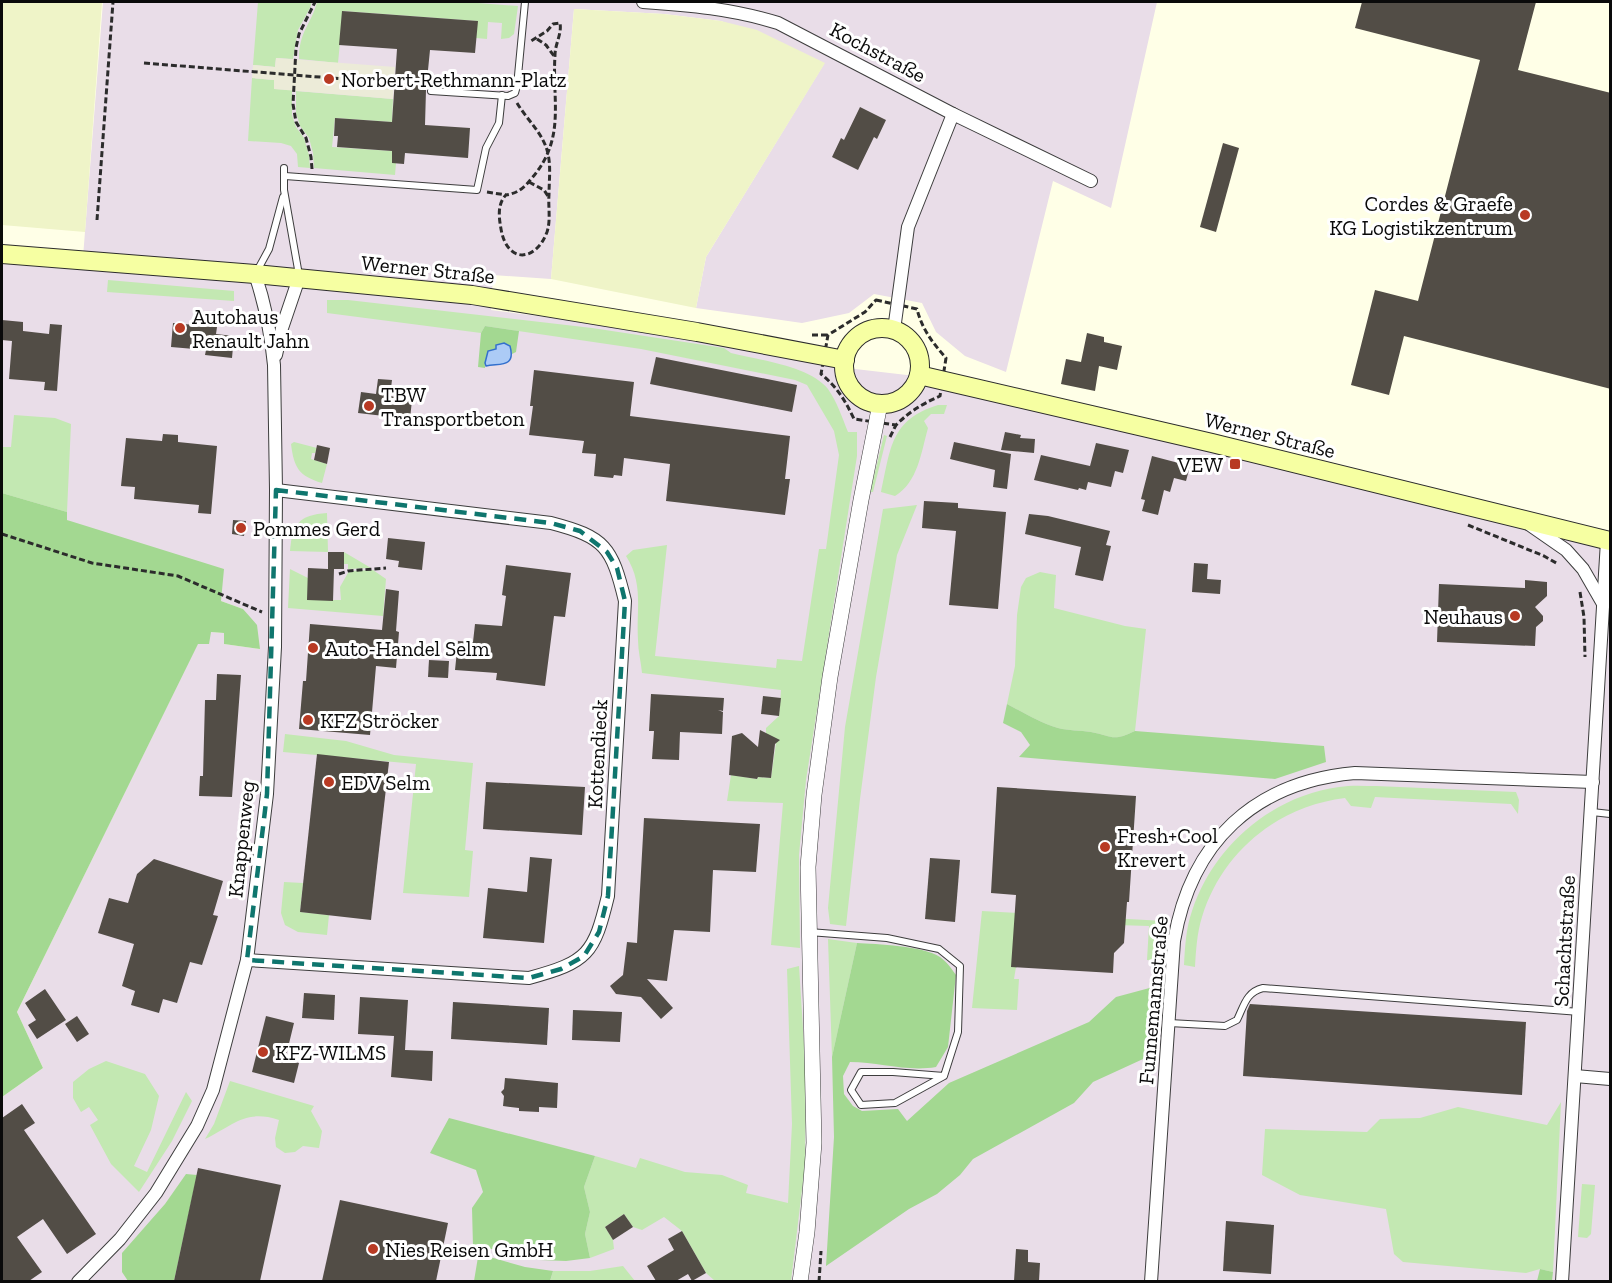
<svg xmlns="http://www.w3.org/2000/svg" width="1612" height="1283" font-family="'Zilla Slab',serif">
<rect width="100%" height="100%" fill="#ffffe7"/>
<!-- industrial -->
<polygon fill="#e9dde8" points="103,2 1157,2 1111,208 1053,181 1006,372 965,356 936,332 922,303 874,294 849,313 802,323 696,308 706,257 824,64 721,21 664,14 574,9 551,279 493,275 491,310 663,332 838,367 924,377 1610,546 1610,1281 2,1281 2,1097 43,1068 17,1012 198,643 211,632 224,633 224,644 260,649 243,609 221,601 67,520 66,512 2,493 2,264 82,270"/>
<!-- farmland -->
<g fill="#eff4c8">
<polygon points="2,2 102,2 85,232 2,225"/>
<polygon points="574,9 664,14 721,21 757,30 825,63 706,257 696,308 551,279"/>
</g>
<!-- green -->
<g fill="#c3e8b2">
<polygon points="258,2 312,2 310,8 298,30 293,59 276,58 275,67 253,65"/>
<path d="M317,2H465L518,6L514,34L509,38L501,39L502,23L488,22L487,39L476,38L477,21L343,11L338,63L299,59C299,31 311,25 317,2Z"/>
<polygon points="252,78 274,80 275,89 292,90 292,115 296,127 304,138 309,155 310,168 298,167 297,154 291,146 281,143 248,141"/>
<polygon points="296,91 393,99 392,122 335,118 332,147 392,151 392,163 396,163 395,175 314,168 313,153 309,138 300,126 296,113"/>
<polygon points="108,280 234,291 234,301 107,292"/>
<path d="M327,300H348L592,328L724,348L731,353C759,360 810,366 828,389C837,402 842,417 848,432H857V456L806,780L799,855L800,948L771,945L783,803L727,801L731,775L757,779L758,777L771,778L776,743L766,738V728L779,716L781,690L642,673C641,662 638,651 638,640C636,609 644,584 626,556L633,550L667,545L655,656L776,668L777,659L802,661L819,549H826L839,455L834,431L807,385L795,380L641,349L485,326L481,333L327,313Z"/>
<path d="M938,405H947L944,414H931L924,421L928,428C921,453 918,482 895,496L881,492C891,448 890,420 938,405Z"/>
<polygon points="14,415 55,418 71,424 67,512 2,493 2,447 11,447"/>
<polygon points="884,435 887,436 873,492 870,492"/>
<path d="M294,442L317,448L315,453H312L311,459L327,464L322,483C299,476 294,468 291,444Z"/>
<polygon points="917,505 897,555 876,677 860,799 846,926 830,924 828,908 845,727 883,509"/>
<path d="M327,513L328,552L290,551C292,524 299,515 327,513Z"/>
<polygon points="344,552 371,568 348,569 348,564 344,564"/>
<polygon points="290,569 308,578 308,600 341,600 340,587 349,571 373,570 386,579 383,616 288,608"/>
<path d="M1040,572L1056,575L1054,608L1125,626L1146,629L1135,731C1112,742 1113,736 1091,732C1080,730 1069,731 1058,728C1040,723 1024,713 1007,704L1015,666L1017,615L1021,587L1026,578Z"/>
<polygon points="285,734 346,741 394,755 473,763 465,850 473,851 469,897 403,893 416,764 283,752"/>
<path d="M1376,786L1516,792L1519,800L1518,814L1511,804L1375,797L1371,808L1351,806L1345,798C1278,806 1222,852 1202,917C1197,933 1196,950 1195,967L1184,965C1185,947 1186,928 1192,911C1213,846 1272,796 1339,787C1351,785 1364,786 1376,786Z"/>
<polygon points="284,882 303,883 300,912 329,915 327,935 298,932 285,925 281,913"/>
<polygon points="982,911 1164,921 1159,961 1147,960 1149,926 1116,925 1016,967 1014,979 1019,979 1017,1010 972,1008"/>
<polygon points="828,939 857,943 832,1057"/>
<polygon points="799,966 806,1076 805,1165 791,1281 715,1281 706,1273 682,1231 664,1217 642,1230 633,1227 624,1214 605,1227 613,1240 614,1249 590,1258 585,1234 590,1212 584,1187 595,1156 636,1168 640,1158 685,1172 722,1175 748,1185 746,1193 788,1203 792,1124 787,969"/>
<polygon points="106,1061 145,1074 159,1096 151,1130 134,1166 147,1172 186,1092 192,1101 172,1141 139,1192 111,1164 90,1125 98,1120 89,1107 81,1112 73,1098 73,1082 89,1069"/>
<path d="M230,1081L314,1106L311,1111L322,1131L319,1148L303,1146L295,1152L285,1153L276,1147L275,1138L279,1120C245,1109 234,1125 205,1139L214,1124Z"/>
<polygon points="1561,1102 1553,1272 1540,1269 1526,1273 1403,1262 1394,1254 1386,1209 1300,1195 1262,1175 1265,1129 1367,1132 1380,1119 1420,1118 1458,1107 1547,1125"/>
<polygon points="1582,1184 1595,1185 1591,1234 1587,1238 1578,1237"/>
<polygon points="623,1266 635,1281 550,1282 553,1271 590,1271"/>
</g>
<!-- forest -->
<g fill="#a3d891">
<polygon points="485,326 519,331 516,352 512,354 510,346 504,343 496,345 496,349 485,363 485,368 478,367 481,333"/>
<polygon points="2,493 67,512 67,520 224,569 221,601 243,609 257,625 260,649 224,644 224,633 211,632 209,644 198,644 17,1012 43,1068 2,1097"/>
<path d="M1007,704C1024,713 1040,723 1058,728C1069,731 1080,730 1091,732C1113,736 1112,742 1135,731L1324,746L1326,762L1275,779L1019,757L1030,745L1021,732L1003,723Z"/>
<path d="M857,943C876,944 924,946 940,957C947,962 951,968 956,975L948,1047L936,1067C907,1072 879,1062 850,1062L843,1076L844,1094L853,1106L862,1111L898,1109L907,1121L949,1083L1089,1022L1116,997L1157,986L1154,1054L1093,1082L1074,1103L973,1159L960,1175L937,1194L909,1209L826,1266L834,1137L832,1057Z"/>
<polygon points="449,1118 595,1156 584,1187 590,1212 585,1234 590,1258 566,1261 539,1260 508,1251 473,1247 472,1208 483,1192 476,1170 430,1153"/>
<polygon points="186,1174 197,1175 174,1281 128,1281 122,1272 122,1253 165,1204"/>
<polygon points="478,1257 490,1257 525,1267 553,1271 550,1281 474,1281"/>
<polygon points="1540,1269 1553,1272 1552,1281 1537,1281"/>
</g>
<!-- plaza -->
<polygon fill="#ecebd8" points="276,58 395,67 393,99 274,89 274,80 252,78 253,65 275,67"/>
<!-- water -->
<path fill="#accbf6" stroke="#3370cd" stroke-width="1.5" d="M504,343L510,346C516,368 500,363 486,366L485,363L488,351L496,349V345Z"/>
<!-- building -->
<g fill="#524d46">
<polygon points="1362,2 1536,2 1518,70 1611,93 1611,389 1404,336 1389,395 1351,385 1375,290 1418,301 1480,60 1355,28"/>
<polygon points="342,11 478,21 475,53 430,50 426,90 425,125 470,128 468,158 405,153 404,164 392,163 392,151 337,147 338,136 334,136 335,118 392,122 397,49 339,45"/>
<polygon points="860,107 886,120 877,139 874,137 858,170 832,157 841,138 844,140"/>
<polygon points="1223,143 1239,148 1216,232 1200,227"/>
<polygon points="2,320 23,322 23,331 49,334 50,324 62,325 57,391 44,390 45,382 9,379 12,341 2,340"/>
<polygon points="173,323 217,327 216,334 234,336 232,358 205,355 206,350 171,347"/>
<polygon points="1087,333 1104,337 1104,342 1122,346 1117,370 1099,366 1095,391 1061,384 1066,359 1081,362"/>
<polygon points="656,357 797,385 792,412 650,384"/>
<polygon points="534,370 634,382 630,416 790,436 785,479 790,479 785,515 666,501 670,464 624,458 622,476 614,475 613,478 594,476 596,454 582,453 584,441 529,435 533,406 530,406"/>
<polygon points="378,379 392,380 390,396 412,400 410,419 358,413 361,392 376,394"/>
<polygon points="1005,432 1021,435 1020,438 1035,439 1034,453 1001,450"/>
<polygon points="163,434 178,435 178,442 217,446 211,514 198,513 199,505 134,499 135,487 121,486 126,438 162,441"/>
<polygon points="954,442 1011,454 1007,489 993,487 995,470 950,459"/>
<polygon points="1096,443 1129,450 1123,473 1115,471 1111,487 1088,482 1086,490 1079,488 1078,490 1034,480 1041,455 1090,466"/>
<polygon points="317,445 330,448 327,464 314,460"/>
<polygon points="1152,456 1190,466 1186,481 1174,478 1170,492 1164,490 1158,515 1142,511 1145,500 1141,499"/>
<polygon points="924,501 958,503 958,508 1006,512 998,609 949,605 956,531 922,528"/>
<polygon points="1029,514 1048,516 1110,531 1106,545 1111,546 1103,581 1075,575 1081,547 1025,534"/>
<polygon points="233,520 246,521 244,536 232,534"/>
<polygon points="388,538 425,542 422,570 398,567 399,561 386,559"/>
<polygon points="328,552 344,552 344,569 334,569 333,601 307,600 308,568 328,569"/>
<polygon points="1194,563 1208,564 1207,579 1221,580 1220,594 1192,592"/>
<polygon points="506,565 571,573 565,617 554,616 545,686 496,680 497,673 455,670 458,641 473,642 475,624 502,626 506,596 502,595"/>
<polygon points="1525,580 1547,582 1547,596 1535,607 1543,616 1543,621 1536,627 1535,646 1437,642 1439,584 1525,588"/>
<polygon points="386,589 399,591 396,631 399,632 396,668 376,666 370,735 299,729 303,681 306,681 310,624 382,630"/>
<polygon points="429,660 449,661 448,678 428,677"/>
<polygon points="217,674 241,675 232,797 199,796 200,776 203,776 205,700 216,700"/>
<polygon points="651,694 724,698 723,711 718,710 723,712 722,734 680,732 679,760 652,759 654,731 649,731"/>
<polygon points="763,696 781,698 779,716 761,714"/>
<polygon points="760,730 780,740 775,744 771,778 758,777 757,779 729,775 732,736 742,733 758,747"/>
<polygon points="317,754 389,762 371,920 300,912"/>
<polygon points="486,782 585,787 582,835 483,829"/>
<polygon points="997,787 1136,796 1129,902 1127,902 1124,943 1114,953 1113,973 1011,967 1016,895 991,893"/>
<polygon points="644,818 760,824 756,872 713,870 710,932 674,930 667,981 647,979 673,1008 661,1019 641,997 616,994 610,986 623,975 627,942 637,943"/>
<polygon points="530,857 552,859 544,943 483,938 488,888 527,892"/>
<polygon points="930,858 960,860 955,922 925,919"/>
<polygon points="154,859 223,881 213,915 218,916 202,965 190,962 177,1003 163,999 159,1013 131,1005 135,991 122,986 134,944 98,933 109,898 128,903 137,874"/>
<polygon points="45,989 66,1020 37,1039 28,1025 36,1020 25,1003"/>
<polygon points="304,993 335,995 334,1020 302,1018"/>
<polygon points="360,997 408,1000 405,1050 433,1051 432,1081 391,1077 394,1036 358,1034"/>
<polygon points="453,1002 549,1008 547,1045 451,1039"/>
<polygon points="1250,1004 1526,1022 1522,1095 1243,1076 1247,1011"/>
<polygon points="573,1010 622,1012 620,1042 572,1040"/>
<polygon points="77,1016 89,1034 77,1042 65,1024"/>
<polygon points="266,1016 294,1023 285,1060 299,1063 294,1083 252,1072"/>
<polygon points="505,1078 558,1083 557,1108 539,1107 539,1112 519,1111 519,1108 503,1106 504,1096 501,1092 504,1089"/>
<polygon points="22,1104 35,1123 24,1130 96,1234 67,1254 43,1219 17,1237 42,1272 29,1281 2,1281 2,1118"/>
<polygon points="198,1168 281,1185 260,1281 174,1281"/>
<polygon points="340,1200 448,1223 436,1281 322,1281"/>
<polygon points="624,1214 633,1227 613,1240 605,1227"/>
<polygon points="1226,1221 1274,1225 1271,1274 1223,1271"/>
<polygon points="682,1231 706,1273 692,1281 688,1274 676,1281 656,1281 647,1266 674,1250 668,1239"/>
<polygon points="1016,1249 1028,1250 1028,1262 1040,1263 1039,1281 1014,1281"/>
</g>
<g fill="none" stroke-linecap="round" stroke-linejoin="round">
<!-- service casing -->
<g stroke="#3d3d3d" stroke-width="8">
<g id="service">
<polyline points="431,91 508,96 515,93 517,86 525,2"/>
<polyline points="284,168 284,190 299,275"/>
<polyline points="285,176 477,190 486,148 499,123 502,95"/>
<polyline points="257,271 269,249 283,197"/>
<polyline points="1592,812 1610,814"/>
<polyline points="809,932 887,938 939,949 960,966 958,1032 944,1076 895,1103 861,1105 851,1090 861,1072 893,1072 944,1076"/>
<path d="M1169,1023L1225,1026L1237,1020C1244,1006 1246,992 1263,988L1580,1012"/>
</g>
</g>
<!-- minor casing -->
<g stroke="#3d3d3d" stroke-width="14">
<g id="minor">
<path d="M643,2C689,5 733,9 778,23L953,114L1091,181"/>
<polyline points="894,330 908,227 953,114"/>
<polyline points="276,355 282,328 299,278"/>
<polyline points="1530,525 1566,550 1583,569 1602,602"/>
<path d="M247,960L529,978C588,962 594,954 608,896L625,601C612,547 605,537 551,523L276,490"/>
<polyline points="1575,1076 1610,1079"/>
<path d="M78,1282L120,1239L156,1193L197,1126L213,1090L247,960L267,794L275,647L276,490L274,365C271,334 265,304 255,274"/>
<path d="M1151,1282L1174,941C1191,842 1254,782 1355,773L1593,782"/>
<polyline points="1562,1282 1607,541"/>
</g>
</g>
<!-- tertiary casing -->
<g stroke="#3d3d3d" stroke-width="16">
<polyline id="tertiary" points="800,1282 807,1232 814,1143 808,867 814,795 830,677 861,500 880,404"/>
</g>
<!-- secondary casing -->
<g stroke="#2c2c2c" stroke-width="20">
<g id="secondary">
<polyline points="2,254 255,274 472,295 697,332 845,360"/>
<circle cx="882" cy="366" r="38"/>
<polyline points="919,375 1212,443 1610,541"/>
</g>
</g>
<!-- path -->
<g stroke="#2c2c2c" stroke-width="3" stroke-dasharray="6 3" stroke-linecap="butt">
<polyline points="537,39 546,45 554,56"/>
<polyline points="144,63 394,83"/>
<path d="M517,103C527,120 544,134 548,154C551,167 549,181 549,195C548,207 551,220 547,232C536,262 507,264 501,229C499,218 497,204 506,195C518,193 524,188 532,178C566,138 552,102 555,55C555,44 562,34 560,23L553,24L547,31L531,41"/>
<polyline points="312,169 311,157 306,138 296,122 293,104 296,48 299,34 315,2"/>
<polyline points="529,182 544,190 548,196"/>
<polyline points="487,192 506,195"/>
<polyline points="97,220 113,2"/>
<path d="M876,300L917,309C922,329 932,342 946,358L940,396C922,404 909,412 896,425L854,419C845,400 837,387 821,374L828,335L865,312Z"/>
<polyline points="812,335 828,335"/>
<polyline points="890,437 896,425"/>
<polyline points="1468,525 1544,556 1558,564"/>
<polyline points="2,534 92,563 178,576 262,612"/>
<polyline points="339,574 348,571 386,568"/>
<polyline points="1580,592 1584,617 1585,657"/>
<polyline points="819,1282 821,1251"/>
</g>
<!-- service -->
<use href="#service" stroke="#fff" stroke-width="6"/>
<!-- minor -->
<use href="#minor" stroke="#fff" stroke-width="12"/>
<!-- tertiary -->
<use href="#tertiary" stroke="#fff" stroke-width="15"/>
<!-- secondary -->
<use href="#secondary" stroke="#f6ffa2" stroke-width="18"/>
</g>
<!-- marked area -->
<path fill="none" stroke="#0f766e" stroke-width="4.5" stroke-dasharray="12 8" stroke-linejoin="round" d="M276,490L551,523L580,531L607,552L617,568L625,601L608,896L599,932L584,956L561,969L529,978L247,960L267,794Z"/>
<!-- markers -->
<g fill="#b83a23" stroke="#fff" stroke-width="2">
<circle cx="329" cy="79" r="6"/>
<circle cx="1525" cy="215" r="6"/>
<circle cx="180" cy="328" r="6"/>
<circle cx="369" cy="406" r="6"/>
<rect x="1229" y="458" width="12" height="12" rx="3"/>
<circle cx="241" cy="528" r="6"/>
<circle cx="1515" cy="616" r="6"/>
<circle cx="313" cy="648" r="6"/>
<circle cx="308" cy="720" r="6"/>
<circle cx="329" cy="782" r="6"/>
<circle cx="1105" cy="847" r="6"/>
<circle cx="263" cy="1052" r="6"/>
<circle cx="373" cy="1249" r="6"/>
</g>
<g text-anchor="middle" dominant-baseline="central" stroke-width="6" stroke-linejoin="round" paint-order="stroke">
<!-- street labels -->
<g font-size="21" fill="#0a0a0a" stroke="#fff">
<text transform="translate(878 52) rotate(28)">Kochstraße</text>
<text transform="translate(428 269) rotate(6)">Werner Straße</text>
<text transform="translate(1270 435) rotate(14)">Werner Straße</text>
<text transform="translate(597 754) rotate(-87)">Kottendieck</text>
<text transform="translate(241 839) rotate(-84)">Knappenweg</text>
<text transform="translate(1564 941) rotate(-87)">Schachtstraße</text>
<text transform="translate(1153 1000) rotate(-85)">Funnemannstraße</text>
</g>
<!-- poi labels -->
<g font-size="21" fill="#0a0a0a" stroke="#fff" text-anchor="start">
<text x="341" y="79">Norbert-Rethmann-Platz</text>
<text x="1513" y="203" text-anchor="end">Cordes &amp; Graefe<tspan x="1513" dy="24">KG Logistikzentrum</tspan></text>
<text x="192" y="316">Autohaus<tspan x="192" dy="24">Renault Jahn</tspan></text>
<text x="381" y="394">TBW<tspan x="381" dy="24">Transportbeton</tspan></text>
<text x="1223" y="464" text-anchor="end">VEW</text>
<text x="253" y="528">Pommes Gerd</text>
<text x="1503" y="616" text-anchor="end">Neuhaus</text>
<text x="325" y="648">Auto-Handel Selm</text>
<text x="320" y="720">KFZ Ströcker</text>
<text x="341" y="782">EDV Selm</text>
<text x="1117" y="835">Fresh+Cool<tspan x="1117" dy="24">Krevert</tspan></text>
<text x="275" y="1052">KFZ-WILMS</text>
<text x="385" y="1249">Nies Reisen GmbH</text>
</g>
</g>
<!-- border -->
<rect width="1612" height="1283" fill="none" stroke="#0a0a0a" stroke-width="6"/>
</svg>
